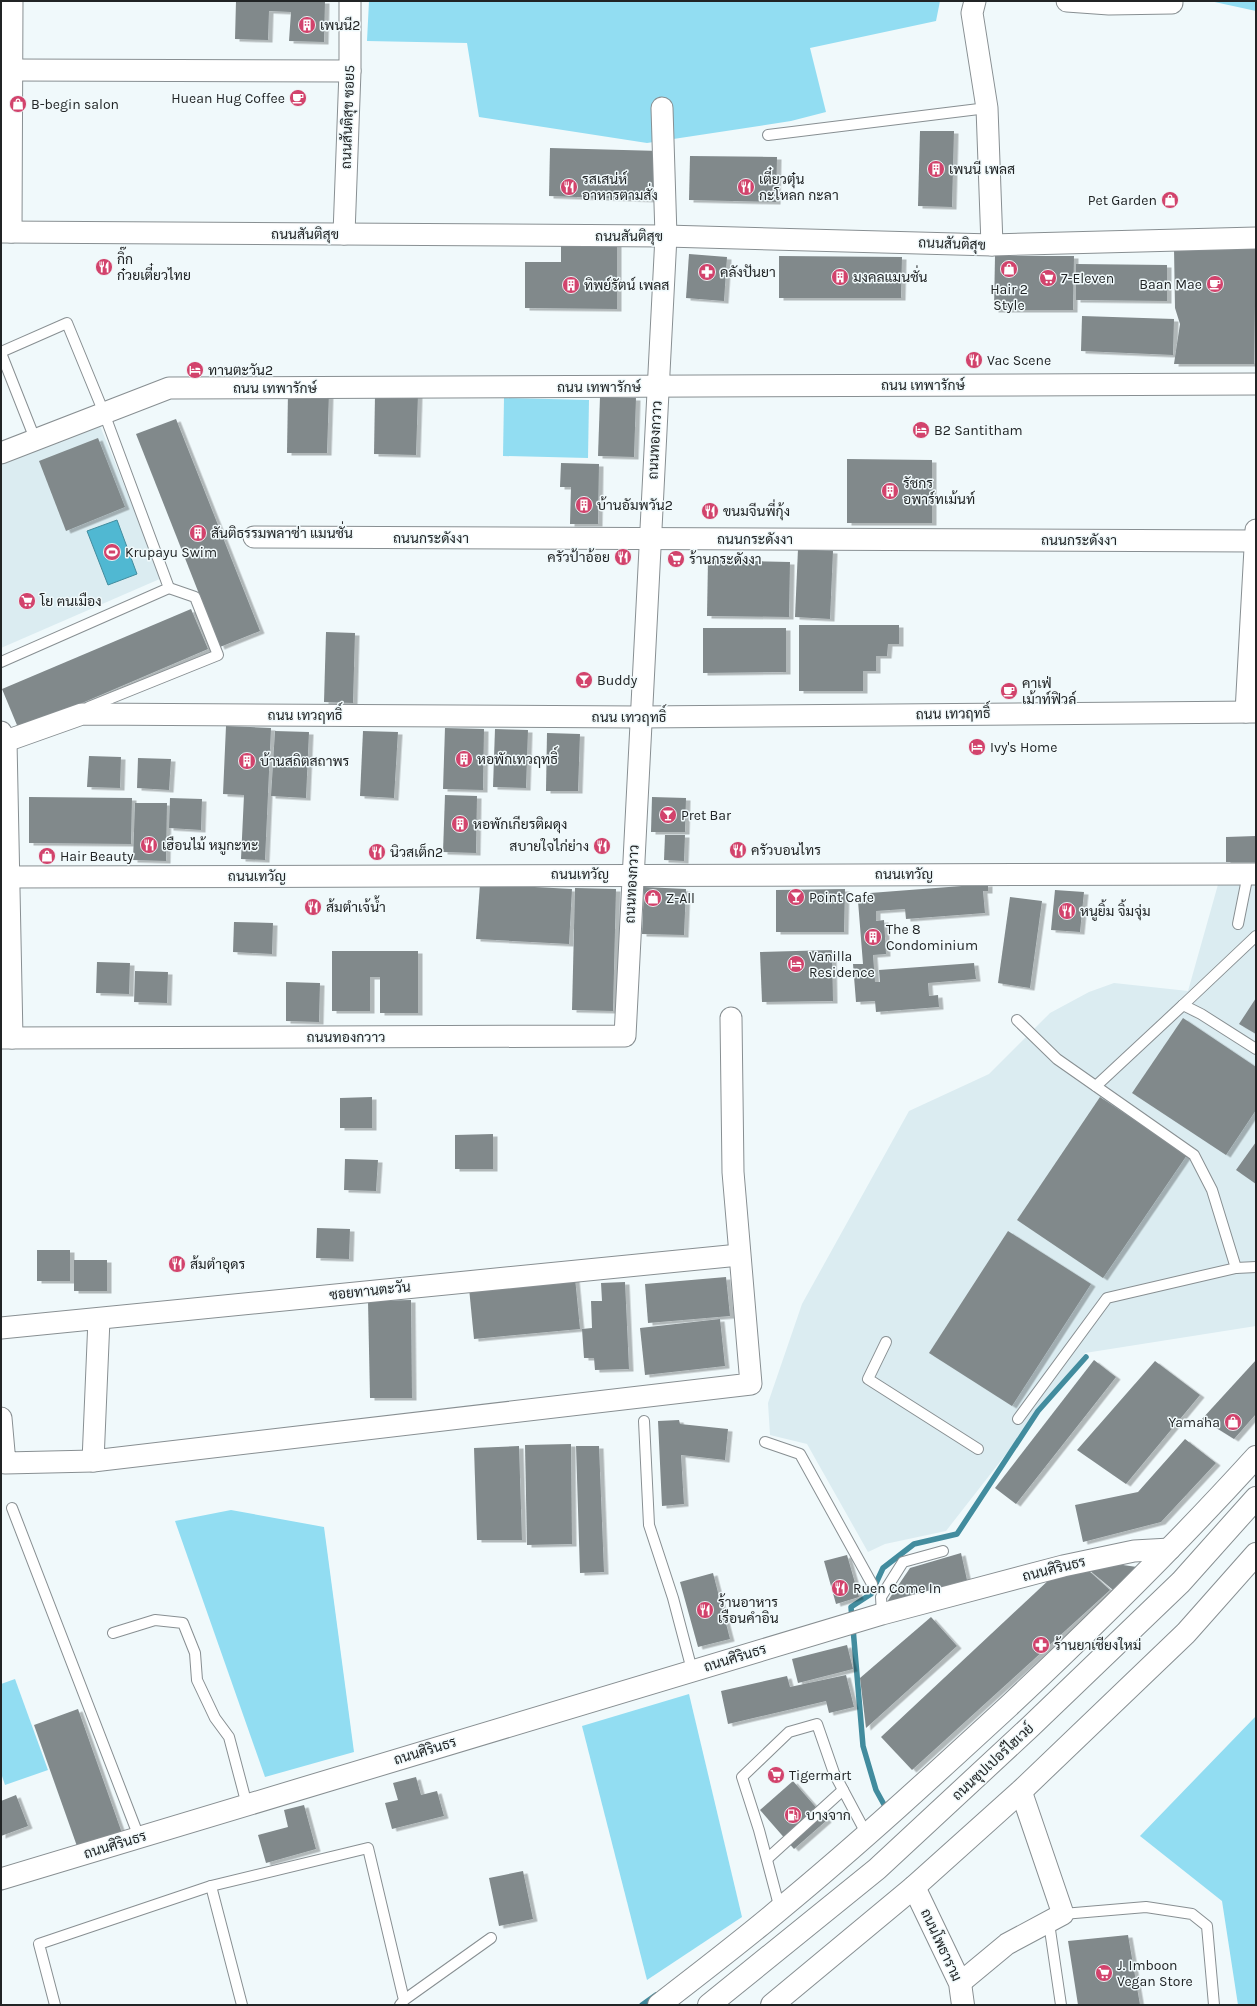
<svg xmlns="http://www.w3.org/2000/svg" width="1257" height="2006" font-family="Karla,Sarabun,sans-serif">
<defs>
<filter id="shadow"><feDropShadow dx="4.5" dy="2.5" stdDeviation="0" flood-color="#0004"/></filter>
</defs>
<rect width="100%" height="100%" fill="#f0f9fb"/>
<!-- built -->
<g fill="#dbecf1">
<polygon points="100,426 162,578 1,648 1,464"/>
<polygon points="1219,881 1256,882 1256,1326 1085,1353 946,1531 885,1544 868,1552 807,1444 770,1435 768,1403 802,1304 909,1111 989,1074 1050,1013 1089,992 1114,983 1188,991"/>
</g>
<!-- green -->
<g fill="#92ddf2">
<polygon points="369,1 940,1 936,21 810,48 826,112 791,121 647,143 479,117 467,43 367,41"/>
<polygon points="1210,1 1256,1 1256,11"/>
<polygon points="504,398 589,400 588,458 503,456"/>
<polygon points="231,1510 324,1527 354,1752 265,1777 175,1521"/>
<polygon points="15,1679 48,1770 5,1785 1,1773 1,1684"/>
<polygon points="689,1694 742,1917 647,1980 582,1726"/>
<polygon points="1256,1716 1256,2005 1238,2005 1222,1901 1140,1836"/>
</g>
<!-- water -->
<polygon fill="#50b8d2" stroke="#428c9e" points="117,520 137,574 108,585 87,531"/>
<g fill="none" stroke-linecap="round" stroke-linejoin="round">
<!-- stream -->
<g stroke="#428c9e" stroke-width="5.5">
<polyline points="852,1619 851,1607 871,1594 883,1568 914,1544 957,1534 1038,1411 1086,1357"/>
<polyline points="853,1628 863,1746 876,1790 887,1810"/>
<polyline points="642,2005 656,1995"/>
</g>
</g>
<!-- building -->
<g fill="#81898b" filter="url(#shadow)">
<polygon points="236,1 325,1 324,42 289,41 291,12 269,11 268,40 235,39"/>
<polygon points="920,131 954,131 952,207 918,206"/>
<polygon points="550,148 660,151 658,200 549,196"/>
<polygon points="690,156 777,157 776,202 689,200"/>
<polygon points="561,242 617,242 617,309 525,308 525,262 561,262"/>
<polygon points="1174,248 1256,248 1254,364 1174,364 1180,324 1175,308"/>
<polygon points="689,254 727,257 724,301 686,298"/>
<polygon points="779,256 902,257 901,298 779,298"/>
<polygon points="995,256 1074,256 1073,310 994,310"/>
<polygon points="1076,264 1167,265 1167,301 1076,300"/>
<polygon points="1082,316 1174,319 1173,355 1081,351"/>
<polygon points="288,392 329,393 327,453 287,453"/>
<polygon points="375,395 418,395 416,455 374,454"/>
<polygon points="600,397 636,398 634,457 598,456"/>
<polygon points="176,419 260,631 220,647 136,434"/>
<polygon points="98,438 125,507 66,531 39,461"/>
<polygon points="847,459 932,460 932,523 847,523"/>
<polygon points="561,463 599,464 598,524 570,524 571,487 560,487"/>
<polygon points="798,549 833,551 830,619 795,617"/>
<polygon points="708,560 790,562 789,617 707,616"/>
<polygon points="191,609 208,649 19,730 2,689"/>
<polygon points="799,625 899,625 899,644 888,644 887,656 876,656 876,671 863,671 863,691 799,691"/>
<polygon points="703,628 786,628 786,672 703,673"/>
<polygon points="326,632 355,633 353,703 324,702"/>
<polygon points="226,726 271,728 265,860 241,859 244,795 223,794"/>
<polygon points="445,728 484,729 483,790 443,789"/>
<polygon points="495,729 528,730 526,788 493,787"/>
<polygon points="275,731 309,732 306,798 271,796"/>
<polygon points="363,731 398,732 394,798 360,796"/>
<polygon points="547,733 580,734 578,791 546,791"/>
<polygon points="89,756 121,757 120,788 87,787"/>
<polygon points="138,758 171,759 169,790 137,788"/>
<polygon points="445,795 477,796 476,853 443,852"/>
<polygon points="29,797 132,798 131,844 29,843"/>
<polygon points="652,797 686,798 685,832 651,832"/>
<polygon points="170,798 202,799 201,830 169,828"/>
<polygon points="135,803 167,803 166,861 133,860"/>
<polygon points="665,835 685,835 684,861 664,860"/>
<polygon points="1256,836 1256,862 1226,862 1226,837"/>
<polygon points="480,884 572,889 569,944 476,939"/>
<polygon points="988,884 988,891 983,891 985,913 906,919 905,909 876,911 876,921 884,920 886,954 873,955 875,982 880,982 879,970 974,963 976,979 928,983 929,996 938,995 939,1007 876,1012 875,1001 856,1002 853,964 863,964 858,901 871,900 870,893"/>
<polygon points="644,887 686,889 684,935 642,934"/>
<polygon points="575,888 616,889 613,1011 572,1010"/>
<polygon points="845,889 844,932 776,932 776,890"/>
<polygon points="1055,890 1084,892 1080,932 1051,930"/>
<polygon points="1010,897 1042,901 1030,988 998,983"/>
<polygon points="234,922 273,923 272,954 233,952"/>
<polygon points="832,950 833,1001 762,1002 760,952"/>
<polygon points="332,951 418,951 418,1013 380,1013 380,977 370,977 370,1011 332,1011"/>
<polygon points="97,962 130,963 129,994 96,993"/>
<polygon points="135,971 168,972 167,1003 134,1002"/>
<polygon points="286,982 320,983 319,1022 286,1021"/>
<polygon points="1256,998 1256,1034 1239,1024"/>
<polygon points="1183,1018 1256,1067 1256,1110 1226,1155 1132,1093"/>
<polygon points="372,1097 372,1128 340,1128 340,1098"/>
<polygon points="1100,1097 1187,1155 1103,1278 1017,1220"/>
<polygon points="493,1134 493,1169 455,1169 455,1135"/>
<polygon points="1256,1142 1256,1184 1236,1170"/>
<polygon points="345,1159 378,1160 376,1191 344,1190"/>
<polygon points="317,1228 350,1229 349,1259 316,1258"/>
<polygon points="1008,1231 1091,1284 1012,1406 929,1353"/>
<rect x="37" y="1250" width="33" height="31"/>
<rect x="74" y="1260" width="33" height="31"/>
<polygon points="726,1277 730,1316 648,1323 645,1284"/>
<polygon points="575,1278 580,1329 474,1339 469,1288"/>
<polygon points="625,1282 629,1369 595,1370 594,1358 584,1358 582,1329 592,1328 591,1301 602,1301 601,1283"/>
<polygon points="411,1300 412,1398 370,1398 368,1301"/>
<polygon points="720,1319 725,1366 645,1375 640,1328"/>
<polygon points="1094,1360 1116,1377 1016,1504 995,1488"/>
<polygon points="1256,1360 1256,1414 1234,1439 1202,1419"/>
<polygon points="1155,1361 1200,1395 1126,1484 1077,1450"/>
<polygon points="679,1420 680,1424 728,1429 725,1460 681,1455 684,1504 662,1506 658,1421"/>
<polygon points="1185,1439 1216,1463 1161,1522 1083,1542 1075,1505 1138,1492"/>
<polygon points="571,1444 572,1544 527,1545 525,1445"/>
<polygon points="519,1446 522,1540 477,1540 474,1448"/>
<polygon points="576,1446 599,1446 604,1572 580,1573"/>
<polygon points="961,1553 967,1580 887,1602 910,1568"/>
<polygon points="847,1555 859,1597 836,1604 824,1561"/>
<polygon points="1109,1563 1137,1567 1113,1590 1088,1569"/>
<polygon points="1088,1570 1110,1590 912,1770 881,1737 1051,1578"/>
<polygon points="713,1573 730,1639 698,1647 680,1582"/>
<polygon points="931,1617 957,1646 866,1728 860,1678"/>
<polygon points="847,1645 853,1669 798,1683 792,1659"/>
<polygon points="846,1675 854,1707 829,1713 826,1701 728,1724 721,1691 787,1676 790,1687"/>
<polygon points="78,1709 123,1836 78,1849 34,1725"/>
<polygon points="416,1777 421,1795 437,1791 444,1816 392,1829 385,1803 398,1800 393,1783"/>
<polygon points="793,1781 827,1820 794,1849 760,1810"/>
<polygon points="16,1795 28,1826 1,1836 1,1801"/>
<polygon points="304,1805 316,1849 266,1863 258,1835 288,1827 284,1810"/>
<polygon points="523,1871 533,1919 499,1926 489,1878"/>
<polygon points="1128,1935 1140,2005 1078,2005 1068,1941"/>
</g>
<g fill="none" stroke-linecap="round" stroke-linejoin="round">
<!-- service casing -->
<g stroke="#888f92" stroke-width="12">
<g id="service">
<polyline points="768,135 987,108"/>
<polyline points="1,352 67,323 104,413 169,588 1,662"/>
<polyline points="1,353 35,439"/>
<polyline points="89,707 218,655 195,597 169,588"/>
<polyline points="1238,924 1248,874"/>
<polyline points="1183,1005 1256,936"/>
<polyline points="1017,1020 1057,1059 1194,1155 1212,1190 1236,1268"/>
<polyline points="1096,1086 1183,1005 1201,1014 1256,1049"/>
<polyline points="886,1342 868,1379 978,1449"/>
<polyline points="1018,1419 1107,1298 1236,1268 1256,1267"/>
<polyline points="644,1421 649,1525 673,1598 692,1670"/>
<polyline points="765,1442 800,1454 872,1584"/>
<polyline points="12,1508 139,1837"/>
<polyline points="882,1614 881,1597 903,1562 943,1551"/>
<polyline points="113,1633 155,1620 183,1623 195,1653 197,1680 215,1718 229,1737 247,1805"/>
<polyline points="767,1859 843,1790"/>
<polyline points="211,1886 242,2005"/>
<polyline points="780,1909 759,1830 742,1777 789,1732 817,1724 834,1773 867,1835"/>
<polyline points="1063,1914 1146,1907 1192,1914 1207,1926 1214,2005"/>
<polyline points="1049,1923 1061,2005"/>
<polyline points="404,2000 491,1938"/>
<polyline points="55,2005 39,1944 211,1886 368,1848 404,2000 400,2005"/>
</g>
</g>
<!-- minor casing -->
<g stroke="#888f92" stroke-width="23">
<g id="minor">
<polyline points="975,1 972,13 987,108 992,245"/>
<polyline points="1067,1 1109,4 1172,3"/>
<polyline points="13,70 350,71"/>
<polyline points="1,232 666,236 992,245 1256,238"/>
<polyline points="11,232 12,1"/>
<polyline points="344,234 350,71 350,1"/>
<polyline points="1,453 169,388 1256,384"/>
<polyline points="254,537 1255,541"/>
<polyline points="1246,712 1256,530"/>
<polyline points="1,732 6,741 12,1038"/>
<polyline points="6,741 82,714 640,717 1256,712"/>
<polyline points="1,877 1256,874"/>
<polyline points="1,1038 625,1036 666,236 662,108"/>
<polyline points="1,1328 739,1255"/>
<polyline points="1,1418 5,1463 93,1461 751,1384 733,1172 731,1018"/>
<polyline points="93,1461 99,1319"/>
<polyline points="1,1879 882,1614 1063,1566 1134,1551 1170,1549"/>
<polyline points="960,1983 1007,1944 1063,1914 1021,1791"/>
</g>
</g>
<!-- tertiary casing -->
<g stroke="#888f92" stroke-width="24">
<polyline id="tertiary" points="914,1887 960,1983 963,2005"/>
</g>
<!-- secondary casing -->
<g stroke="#888f92" stroke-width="24">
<path id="secondary" d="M659,2005C700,1973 741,1942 780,1909C860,1843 936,1773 1012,1703C1096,1624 1178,1543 1256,1457"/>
</g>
<!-- trunk casing -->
<g stroke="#888f92" stroke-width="24">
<g id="trunk">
<polyline points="709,2005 877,1869 1031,1726 1181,1582 1256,1498"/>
<polyline points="772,2005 914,1887 1021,1791 1186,1633 1256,1554"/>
</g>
</g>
<!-- service -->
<use href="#service" stroke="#fff" stroke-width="10"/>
<!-- minor -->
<use href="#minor" stroke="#fff" stroke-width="21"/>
<!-- tertiary -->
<use href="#tertiary" stroke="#fff" stroke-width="22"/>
<!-- secondary -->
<use href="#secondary" stroke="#fff" stroke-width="22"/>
<!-- trunk -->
<use href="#trunk" stroke="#fff" stroke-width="22"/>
</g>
<!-- icons -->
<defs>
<g id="building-disc" transform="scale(0.9)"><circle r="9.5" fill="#d2436c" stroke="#f0f9fb"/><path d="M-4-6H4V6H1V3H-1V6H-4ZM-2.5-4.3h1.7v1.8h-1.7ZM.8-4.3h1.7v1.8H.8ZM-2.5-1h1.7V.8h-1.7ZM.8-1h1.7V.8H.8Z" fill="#fff"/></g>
<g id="cafe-disc" transform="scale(0.9)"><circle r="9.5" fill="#d2436c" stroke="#f0f9fb"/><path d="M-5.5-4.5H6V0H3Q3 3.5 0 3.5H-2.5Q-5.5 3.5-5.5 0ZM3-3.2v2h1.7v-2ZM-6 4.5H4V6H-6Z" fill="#fff"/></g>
<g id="shop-disc" transform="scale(0.9)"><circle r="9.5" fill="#d2436c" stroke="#f0f9fb"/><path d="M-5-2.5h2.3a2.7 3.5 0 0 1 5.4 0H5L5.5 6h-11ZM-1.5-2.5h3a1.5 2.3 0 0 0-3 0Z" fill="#fff"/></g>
<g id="restaurant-disc" transform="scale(0.9)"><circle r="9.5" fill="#d2436c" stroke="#f0f9fb"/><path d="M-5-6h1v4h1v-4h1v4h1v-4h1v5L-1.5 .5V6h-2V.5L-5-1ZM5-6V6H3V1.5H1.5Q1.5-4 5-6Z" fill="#fff"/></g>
<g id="pharmacy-disc" transform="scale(0.9)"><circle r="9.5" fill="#d2436c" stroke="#f0f9fb"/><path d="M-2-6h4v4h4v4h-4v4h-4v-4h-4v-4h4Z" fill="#fff"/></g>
<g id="supermarket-disc" transform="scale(0.9)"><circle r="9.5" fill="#d2436c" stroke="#f0f9fb"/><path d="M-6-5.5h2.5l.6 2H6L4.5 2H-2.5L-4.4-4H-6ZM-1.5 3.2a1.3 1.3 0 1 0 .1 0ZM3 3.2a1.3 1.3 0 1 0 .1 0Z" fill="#fff"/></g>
<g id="hotel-disc" transform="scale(0.9)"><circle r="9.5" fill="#d2436c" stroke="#f0f9fb"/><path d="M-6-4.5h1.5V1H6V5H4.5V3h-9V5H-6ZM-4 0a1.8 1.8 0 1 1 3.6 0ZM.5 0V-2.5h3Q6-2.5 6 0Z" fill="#fff"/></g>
<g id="stadium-disc" transform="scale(0.9)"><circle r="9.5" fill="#d2436c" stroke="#f0f9fb"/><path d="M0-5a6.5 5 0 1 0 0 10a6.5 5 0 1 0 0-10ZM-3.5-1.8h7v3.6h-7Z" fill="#fff"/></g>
<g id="bar-disc" transform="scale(0.9)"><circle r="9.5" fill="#d2436c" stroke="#f0f9fb"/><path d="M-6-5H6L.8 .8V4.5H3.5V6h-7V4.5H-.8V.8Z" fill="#fff"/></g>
<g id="fuel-disc" transform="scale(0.9)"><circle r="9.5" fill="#d2436c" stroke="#f0f9fb"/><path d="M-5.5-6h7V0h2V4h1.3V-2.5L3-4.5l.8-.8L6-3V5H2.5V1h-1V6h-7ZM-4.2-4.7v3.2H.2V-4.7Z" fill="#fff"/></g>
</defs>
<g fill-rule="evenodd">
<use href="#building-disc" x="307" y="25"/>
<use href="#cafe-disc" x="298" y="98"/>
<use href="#shop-disc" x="18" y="104"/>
<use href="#building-disc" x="936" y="169"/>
<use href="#restaurant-disc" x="569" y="187"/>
<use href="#restaurant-disc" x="746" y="187"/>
<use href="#shop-disc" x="1170" y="200"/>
<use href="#restaurant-disc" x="104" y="267"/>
<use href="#shop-disc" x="1009" y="269"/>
<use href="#pharmacy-disc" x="707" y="272"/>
<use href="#building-disc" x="840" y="277"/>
<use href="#supermarket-disc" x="1048" y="278"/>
<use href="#cafe-disc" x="1215" y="284"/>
<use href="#building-disc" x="571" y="285"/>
<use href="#restaurant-disc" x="974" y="360"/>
<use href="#hotel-disc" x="195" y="370"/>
<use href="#hotel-disc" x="921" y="430"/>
<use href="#building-disc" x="890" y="491"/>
<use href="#building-disc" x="584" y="505"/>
<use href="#restaurant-disc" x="710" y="511"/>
<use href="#building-disc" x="198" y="533"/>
<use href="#stadium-disc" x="112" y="552"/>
<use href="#restaurant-disc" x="623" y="557"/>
<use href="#supermarket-disc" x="676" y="559"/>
<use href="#supermarket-disc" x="27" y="601"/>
<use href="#bar-disc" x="584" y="680"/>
<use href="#cafe-disc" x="1009" y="691"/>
<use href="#hotel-disc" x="977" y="747"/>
<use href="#building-disc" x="464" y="759"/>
<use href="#building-disc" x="247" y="761"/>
<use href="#bar-disc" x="668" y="815"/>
<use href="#building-disc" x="460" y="824"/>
<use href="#restaurant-disc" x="149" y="845"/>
<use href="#restaurant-disc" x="602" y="846"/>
<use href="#restaurant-disc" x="738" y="850"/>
<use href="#restaurant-disc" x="377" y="852"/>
<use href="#shop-disc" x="47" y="856"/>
<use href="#bar-disc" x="796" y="897"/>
<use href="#shop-disc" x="653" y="898"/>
<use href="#restaurant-disc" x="313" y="907"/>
<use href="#restaurant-disc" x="1067" y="911"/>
<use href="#building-disc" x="873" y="937"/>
<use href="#hotel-disc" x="796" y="964"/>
<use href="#restaurant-disc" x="177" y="1264"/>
<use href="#shop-disc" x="1233" y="1422"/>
<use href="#restaurant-disc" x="840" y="1588"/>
<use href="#restaurant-disc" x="705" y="1610"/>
<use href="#pharmacy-disc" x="1041" y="1645"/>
<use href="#supermarket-disc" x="776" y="1775"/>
<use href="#fuel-disc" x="793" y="1815"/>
<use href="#supermarket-disc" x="1104" y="1973"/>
</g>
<g text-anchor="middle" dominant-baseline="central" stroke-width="3" stroke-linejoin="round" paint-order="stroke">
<!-- poi labels -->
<g font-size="14" fill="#212425" stroke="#f0f9fb" text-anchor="start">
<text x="320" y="25">เพนนี2</text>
<text x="285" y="98" text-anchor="end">Huean Hug Coffee</text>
<text x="31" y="104">B-begin salon</text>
<text x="949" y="169">เพนนี เพลส</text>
<text x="582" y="179">รสเสน่ห์<tspan x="582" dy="16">อาหารตามสั่ง</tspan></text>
<text x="759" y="179">เตี๋ยวตุ๋น<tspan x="759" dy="16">กะโหลก กะลา</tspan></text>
<text x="1157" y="200" text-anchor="end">Pet Garden</text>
<text x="117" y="259">กิ๊ก<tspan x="117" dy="16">ก๋วยเตี๋ยวไทย</tspan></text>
<text x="720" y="272">คลังปันยา</text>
<text x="853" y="277">มงคลแมนชั่น</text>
<text x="1061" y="278">7-Eleven</text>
<text x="1202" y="284" text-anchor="end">Baan Mae</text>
<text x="584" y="285">ทิพย์รัตน์ เพลส</text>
<text x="1009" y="289" text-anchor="middle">Hair 2<tspan x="1009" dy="16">Style</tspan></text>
<text x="987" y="360">Vac Scene</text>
<text x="208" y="370">ทานตะวัน2</text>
<text x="934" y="430">B2 Santitham</text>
<text x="903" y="483">รัชกร<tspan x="903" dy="16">อพาร์ทเม้นท์</tspan></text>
<text x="597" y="505">บ้านอัมพวัน2</text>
<text x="723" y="511">ขนมจีนพี่กุ้ง</text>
<text x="211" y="533">สันติธรรมพลาซ่า แมนชั่น</text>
<text x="125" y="552">Krupayu Swim</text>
<text x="610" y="557" text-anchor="end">ครัวป้าอ้อย</text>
<text x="689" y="559">ร้านกระดังงา</text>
<text x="40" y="601">โย ฅนเมือง</text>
<text x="597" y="680">Buddy</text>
<text x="1022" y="683">คาเฟ่<tspan x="1022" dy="16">เม้าท์ฟิวล์</tspan></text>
<text x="990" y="747">Ivy's Home</text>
<text x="477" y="759">หอพักเทวฤทธิ์</text>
<text x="260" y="761">บ้านสถิตสถาพร</text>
<text x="681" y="815">Pret Bar</text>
<text x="473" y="824">หอพักเกียรติผดุง</text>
<text x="162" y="845">เฮือนไม้ หมูกะทะ</text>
<text x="589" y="846" text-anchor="end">สบายใจไก่ย่าง</text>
<text x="751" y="850">ครัวบอนไทร</text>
<text x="390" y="852">นิวสเต็ก2</text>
<text x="60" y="856">Hair Beauty</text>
<text x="809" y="897">Point Cafe</text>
<text x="666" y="898">Z-All</text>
<text x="326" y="907">ส้มตำเจ้น้ำ</text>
<text x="1080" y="911">หนูยิ้ม จิ้มจุ่ม</text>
<text x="886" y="929">The 8<tspan x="886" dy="16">Condominium</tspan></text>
<text x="809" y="956">Vanilla<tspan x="809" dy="16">Residence</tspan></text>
<text x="190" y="1264">ส้มตำอุดร</text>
<text x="1220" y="1422" text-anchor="end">Yamaha</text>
<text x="853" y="1588">Ruen Come In</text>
<text x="718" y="1602">ร้านอาหาร<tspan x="718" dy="16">เรือนคำอิน</tspan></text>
<text x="1054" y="1645">ร้านยาเชียงใหม่</text>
<text x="789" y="1775">Tigermart</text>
<text x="806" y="1815">บางจาก</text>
<text x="1117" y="1965">J. Imboon<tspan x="1117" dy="16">Vegan Store</tspan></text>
</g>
<!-- street labels -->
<g font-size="14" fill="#212425" stroke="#f0f9fb">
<text transform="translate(348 117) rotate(-88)">ถนนสันติสุข ซอย5</text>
<text x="305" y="234">ถนนสันติสุข</text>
<text x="629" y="236">ถนนสันติสุข</text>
<text transform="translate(952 244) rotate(2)">ถนนสันติสุข</text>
<text x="923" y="385">ถนน เทพารักษ์</text>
<text x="599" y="387">ถนน เทพารักษ์</text>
<text x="275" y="388">ถนน เทพารักษ์</text>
<text transform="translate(655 440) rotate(-87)">ถนนทองกวาว</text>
<text x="431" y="538">ถนนกระดังงา</text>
<text x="755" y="539">ถนนกระดังงา</text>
<text x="1079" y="540">ถนนกระดังงา</text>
<text transform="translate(953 714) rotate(-1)">ถนน เทวฤทธิ์</text>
<text x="305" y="715">ถนน เทวฤทธิ์</text>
<text x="629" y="717">ถนน เทวฤทธิ์</text>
<text x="580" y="874">ถนนเทวัญ</text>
<text x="904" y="874">ถนนเทวัญ</text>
<text x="257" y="876">ถนนเทวัญ</text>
<text transform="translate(632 884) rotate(-87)">ถนนทองกวาว</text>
<text x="346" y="1037">ถนนทองกวาว</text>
<text transform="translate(370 1291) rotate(-6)">ซอยทานตะวัน</text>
<text transform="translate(1054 1569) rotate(-14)">ถนนศิรินธร</text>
<text transform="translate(735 1658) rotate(-17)">ถนนศิรินธร</text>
<text transform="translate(425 1751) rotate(-17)">ถนนศิรินธร</text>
<text transform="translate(993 1762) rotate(-43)">ถนนซุปเปอร์ไฮเวย์</text>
<text transform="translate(115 1845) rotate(-17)">ถนนศิรินธร</text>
<text transform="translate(941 1945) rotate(65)">ถนนโพธาราม</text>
</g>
</g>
<!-- border -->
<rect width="1257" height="2006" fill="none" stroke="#212425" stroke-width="4"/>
</svg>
